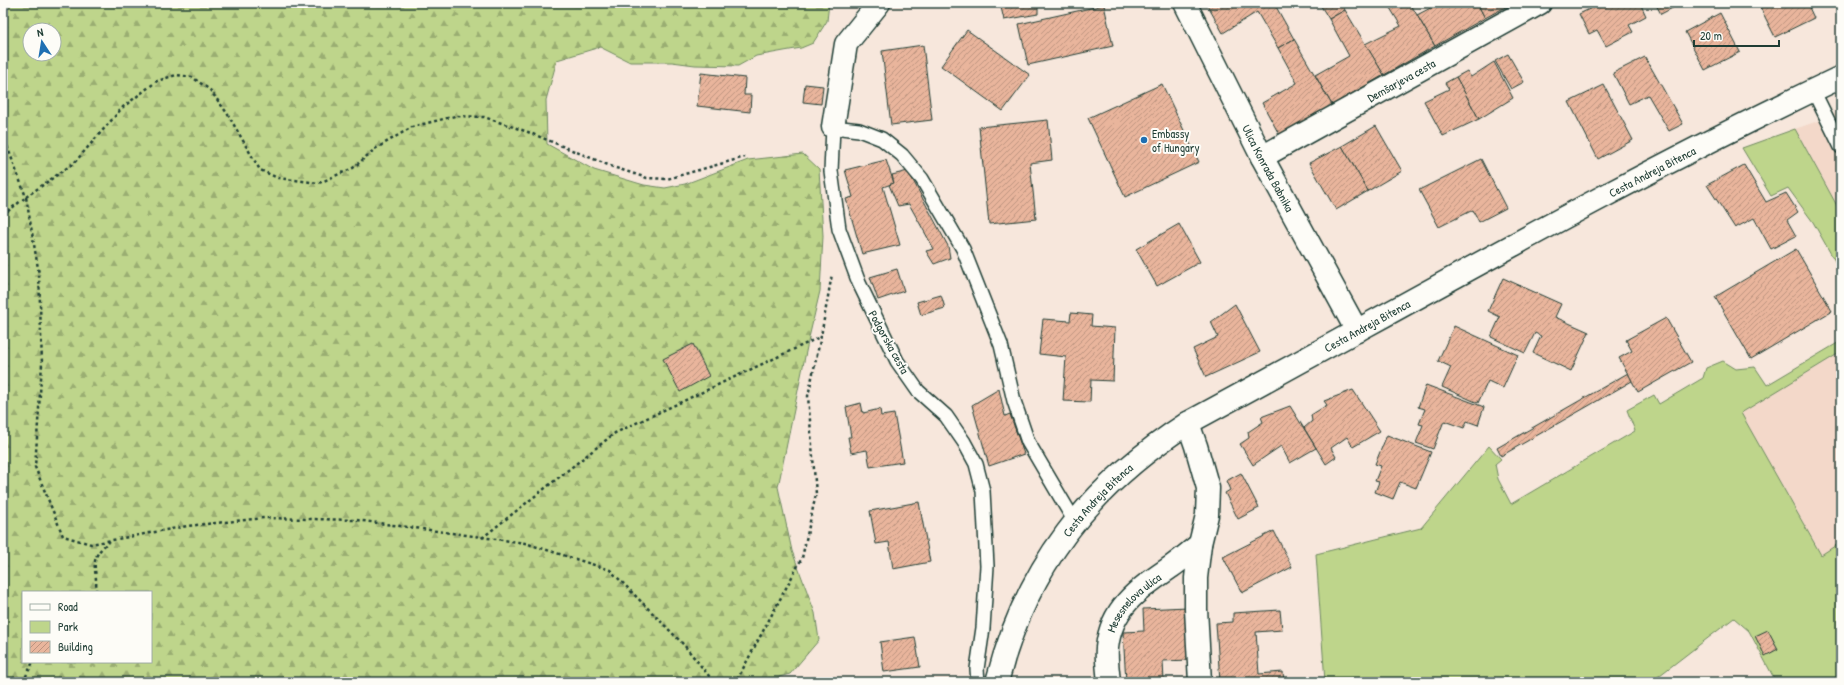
<svg xmlns="http://www.w3.org/2000/svg" width="1844" height="685" font-family="'Patrick Hand',sans-serif">
<defs>
<pattern id="forest-firs" width="22" height="20" patternUnits="userSpaceOnUse"><rect width="22" height="20" fill="#bed58b"/><path d="M5 1l3.5 6h-7zM16 11l3.5 6h-7z" fill="#9aae72"/></pattern>
<pattern id="building-hatch" width="6" height="6" patternUnits="userSpaceOnUse"><rect width="6" height="6" fill="#e9b59c"/><path d="M-1 1l2-2M0 6l6-6M5 7l2-2" fill="none" stroke="#bc9480"/></pattern>
</defs>
<rect width="100%" height="100%" fill="#f7e7dc"/>
<filter id="ink" filterUnits="userSpaceOnUse"><feTurbulence type="fractalNoise" baseFrequency=".025" numOctaves="2"/><feDisplacementMap in="SourceGraphic" scale="8" xChannelSelector="R" yChannelSelector="G"/><feConvolveMatrix kernelMatrix="1 2 1 2 8 2 1 2 1" color-interpolation-filters="sRGB"/></filter>
<g filter="url(#ink)">
<!-- built -->
<g fill="#f3d8c9">
<polygon points="1841,110 1841,213 1795,129 1815,122"/>
<polygon points="1841,352 1841,542 1822,556 1741,413"/>
</g>
<!-- green -->
<g fill="#bed58b" stroke="#6e8960">
<polygon points="1795,129 1841,213 1841,272 1813,222 1788,188 1771,196 1742,148"/>
<polygon points="1841,341 1841,352 1741,413 1821,555 1841,542 1841,682 1776,682 1749,631 1734,618 1651,682 1325,682 1316,554 1421,528 1489,446 1501,459 1495,464 1498,479 1511,504 1635,431 1627,410 1654,395 1659,404 1703,378 1706,368 1723,361 1736,369 1755,367 1767,385"/>
</g>
<!-- forest -->
<path fill="url(#forest-firs)" stroke="#6e8960" fill-rule="evenodd" d="M3,3H829L827,21L813,43L801,48L756,56L738,66L695,65L672,62H630L600,47L557,60L546,100L547,144L594,170L644,185L665,188L685,184L748,160L803,154L819,169L823,236L820,291L808,342L778,487L792,551L815,613L819,640L790,674L779,677L777,682H3ZM30,30H54V54H30ZM23,592H151V662H23Z"/>
<!-- building -->
<g fill="url(#building-hatch)" stroke="#1f3d34">
<polygon points="1000,3 1038,3 1038,14 1004,20"/>
<polygon points="1206,3 1274,3 1294,39 1278,48 1257,12 1223,33"/>
<polygon points="1319,3 1341,3 1345,10 1329,19"/>
<polygon points="1387,3 1410,3 1435,46 1384,75 1365,44 1401,26"/>
<polygon points="1440,3 1477,3 1485,18 1435,46 1417,15"/>
<polygon points="1477,3 1513,3 1485,18"/>
<polygon points="1602,3 1640,3 1646,16 1629,25 1633,32 1606,46 1597,30 1589,34 1579,14"/>
<polygon points="1655,3 1682,3 1661,14"/>
<polygon points="1758,3 1807,3 1814,18 1775,37"/>
<polygon points="1104,5 1113,46 1028,65 1019,24"/>
<polygon points="1345,10 1384,75 1332,105 1315,75 1349,56 1329,19"/>
<polygon points="1720,13 1740,52 1705,70 1685,32"/>
<polygon points="967,30 1030,75 1003,111 941,66"/>
<polygon points="1294,39 1332,105 1280,136 1262,103 1297,83 1278,48"/>
<polygon points="923,45 932,120 891,125 882,51"/>
<polygon points="1508,54 1524,82 1511,89 1495,61"/>
<polygon points="1645,57 1683,124 1669,131 1648,95 1629,104 1613,73"/>
<polygon points="1494,62 1513,98 1479,119 1456,77 1467,71 1471,77"/>
<polygon points="701,73 745,78 744,95 751,95 750,112 697,106"/>
<polygon points="1456,77 1479,119 1443,136 1424,101 1449,89 1445,83"/>
<polygon points="805,84 823,86 821,104 803,102"/>
<polygon points="1162,84 1199,162 1125,197 1088,118"/>
<polygon points="1604,85 1633,140 1598,159 1569,102"/>
<polygon points="1048,120 1052,160 1030,163 1036,219 989,224 979,127"/>
<polygon points="1376,126 1402,171 1368,191 1342,146"/>
<polygon points="1342,146 1368,191 1336,210 1309,163"/>
<polygon points="1481,159 1506,208 1479,222 1473,210 1439,227 1419,190"/>
<polygon points="886,160 894,183 883,187 900,245 862,254 846,199 853,197 845,170"/>
<polygon points="1744,165 1766,202 1786,193 1798,212 1787,220 1796,236 1771,249 1754,218 1735,228 1707,185"/>
<polygon points="908,171 948,246 950,258 934,264 926,251 934,249 909,204 898,206 889,185 894,183 892,175"/>
<polygon points="1179,224 1200,262 1157,286 1136,249"/>
<polygon points="1796,249 1832,311 1751,359 1715,297"/>
<polygon points="897,269 904,291 878,300 870,277"/>
<polygon points="1503,278 1561,304 1555,317 1589,332 1571,371 1533,353 1541,336 1535,333 1525,353 1491,337 1500,317 1488,311"/>
<polygon points="941,295 945,308 921,315 917,302"/>
<polygon points="1235,304 1260,352 1206,377 1193,349 1218,337 1211,322"/>
<polygon points="1071,313 1092,315 1091,326 1115,328 1113,381 1091,380 1090,402 1063,401 1066,357 1039,354 1043,319 1070,321"/>
<polygon points="1666,318 1691,362 1638,392 1619,358 1632,351 1626,340"/>
<polygon points="1454,326 1518,355 1503,388 1488,381 1478,403 1442,387 1451,367 1438,361"/>
<polygon points="693,344 709,376 680,392 663,359"/>
<polygon points="1628,373 1632,381 1501,456 1497,448"/>
<polygon points="1426,385 1484,407 1478,425 1467,421 1464,428 1444,421 1433,449 1416,443 1423,425 1419,424 1425,409 1418,407"/>
<polygon points="999,389 1005,416 1010,414 1024,454 989,466 972,405"/>
<polygon points="1353,390 1380,431 1353,447 1347,437 1331,448 1336,457 1326,464 1304,428 1312,421 1311,415 1327,405 1324,401"/>
<polygon points="861,403 863,413 880,409 881,416 894,414 903,462 870,467 867,450 851,453 848,437 851,437 846,407"/>
<polygon points="1290,406 1316,448 1290,463 1281,446 1253,465 1240,444 1249,438 1248,432 1263,422 1261,417"/>
<polygon points="1387,435 1431,452 1416,488 1400,482 1393,499 1375,492 1379,482 1375,481 1381,466 1375,464"/>
<polygon points="1241,473 1259,508 1238,519 1225,493 1230,490 1226,481"/>
<polygon points="919,502 930,562 893,569 889,542 876,544 870,511"/>
<polygon points="1274,531 1292,567 1242,593 1223,557"/>
<polygon points="1188,607 1190,660 1163,661 1164,682 1126,682 1123,632 1144,631 1143,609"/>
<polygon points="1280,610 1282,630 1256,632 1259,674 1283,672 1284,682 1220,682 1216,623 1233,622 1233,613"/>
<polygon points="1768,630 1778,649 1765,656 1755,636"/>
<polygon points="915,637 920,667 884,672 880,642"/>
</g>
<g fill="none" stroke-linecap="round" stroke-linejoin="round">
<!-- lane casing -->
<g stroke="#1f3d34" stroke-width="16">
<g id="lane">
<polyline points="1813,90 1841,147"/>
<polyline points="978,682 977,669 983,628 987,566 983,491 976,464 964,442 946,416 918,391 897,361 859,283 839,229 831,171 833,127 859,130 882,139 902,155 922,179 963,249 1001,345 1014,401 1028,442 1075,522"/>
</g>
</g>
<!-- street casing -->
<g stroke="#1f3d34" stroke-width="25">
<g id="street">
<path id="s1" d="M1185,3L1262,157L1357,331"/>
<polyline points="833,127 846,44 879,3"/>
<path id="s2" d="M1262,157L1540,3"/>
<polyline points="1188,423 1196,446 1208,488 1207,515 1200,544 1196,578 1196,609 1200,682"/>
<path id="s3" d="M1109,682C1108,671 1106,659 1107,648C1111,607 1139,589 1171,567C1181,560 1190,552 1200,544"/>
</g>
</g>
<!-- secondary casing -->
<g stroke="#1f3d34" stroke-width="25">
<g id="secondary">
<path id="s4" d="M997,682C1026,567 1089,487 1188,423C1405,306 1618,182 1841,77"/>
</g>
</g>
<!-- path -->
<g stroke="#1f3d34" stroke-width="2.5" stroke-dasharray="3 3" stroke-linecap="butt">
<polyline points="3,135 26,197 75,162 123,107 157,81 176,75 192,77 210,90 227,113 260,170 278,178 319,183 353,168 375,149 412,127 455,116 484,117 528,132 613,167 647,178 667,179 745,157"/>
<polyline points="3,215 26,197 39,274 42,364 35,467 63,536 91,544 187,526 264,518 356,520 525,543 610,570 684,645 713,681 717,682"/>
<polyline points="482,538 615,433 820,337"/>
<path d="M96,592C98,566 86,560 110,541"/>
<polyline points="23,682 33,662"/>
<polyline points="725,682 738,678 802,558 816,494 808,396 821,336 832,274"/>
</g>
<!-- lane -->
<use href="#lane" stroke="#fdfcf7" stroke-width="13"/>
<!-- street -->
<use href="#street" stroke="#fdfcf7" stroke-width="22"/>
<!-- secondary -->
<use href="#secondary" stroke="#fdfcf7" stroke-width="22"/>
</g>
</g>
<!-- markers -->
<circle fill="#1f6fb2" stroke="#fdfcf7" stroke-width="1.5" cx="1144" cy="140" r="4"/>
<g text-anchor="middle" dominant-baseline="central" stroke-width="4" stroke-linejoin="round" paint-order="stroke">
<!-- street labels -->
<g font-size="12" fill="#1f3d34" stroke="#fdfcf7">
<text stroke="none"><textPath href="#s2" startOffset="159">Demšarjeva cesta</textPath></text>
<text stroke="none"><textPath href="#s1" startOffset="185">Ulica Konrada Babnika</textPath></text>
<text stroke="none"><textPath href="#s4" startOffset="858">Cesta Andreja Bitenca</textPath></text>
<text stroke="none"><textPath href="#s4" startOffset="534">Cesta Andreja Bitenca</textPath></text>
<text transform="translate(889 342) rotate(61)">Podgorska cesta</text>
<text stroke="none"><textPath href="#s4" startOffset="211">Cesta Andreja Bitenca</textPath></text>
<text stroke="none"><textPath href="#s3" startOffset="89">Mesesnelova ulica</textPath></text>
</g>
<!-- poi labels -->
<g font-size="12" fill="#1f3d34" stroke="#fdfcf7" text-anchor="start">
<text x="1152" y="133">Embassy<tspan x="1152" dy="14">of Hungary</tspan></text>
</g>
</g>
<!-- margin -->
<rect width="1844" height="685" fill="none" stroke="#fdfcf7" stroke-width="16"/>
<rect x="8" y="8" width="1828" height="669" fill="none" stroke="#1f3d34" stroke-width="1.5" filter="url(#ink)"/>
<!-- legend -->
<rect x="22" y="591" width="130" height="72" fill="#fdfcf7" stroke="#a4b0a9"/>
<rect x="30" y="604" width="20" height="6" fill="#fdfcf7" stroke="#a4b0a9"/>
<text x="58" y="611" font-size="12" fill="#1f3d34">Road</text>
<rect x="30" y="621" width="20" height="12" fill="#bed58b" stroke="#a4b0a9"/>
<text x="58" y="631" font-size="12" fill="#1f3d34">Park</text>
<rect x="30" y="641" width="20" height="12" fill="url(#building-hatch)" stroke="#a4b0a9"/>
<text x="58" y="651" font-size="12" fill="#1f3d34">Building</text>
<!-- north arrow -->
<g transform="translate(42 42) rotate(348)"><circle r="19" fill="#fdfcf7" stroke="#a4b0a9"/>
<path d="M0-3L7 15L0 10L-7 15Z" fill="#1f6fb2"/>
<text y="-6" font-size="11" font-weight="bold" text-anchor="middle" fill="#1f3d34">N</text>
</g>
<!-- scale -->
<path d="M1694 40v6h85v-6" fill="none" stroke="#1f3d34" stroke-width="2"/>
<text x="1700" y="40" font-size="12" fill="#1f3d34" stroke="#fdfcf7" stroke-width="3" paint-order="stroke">20 m</text>
</svg>
